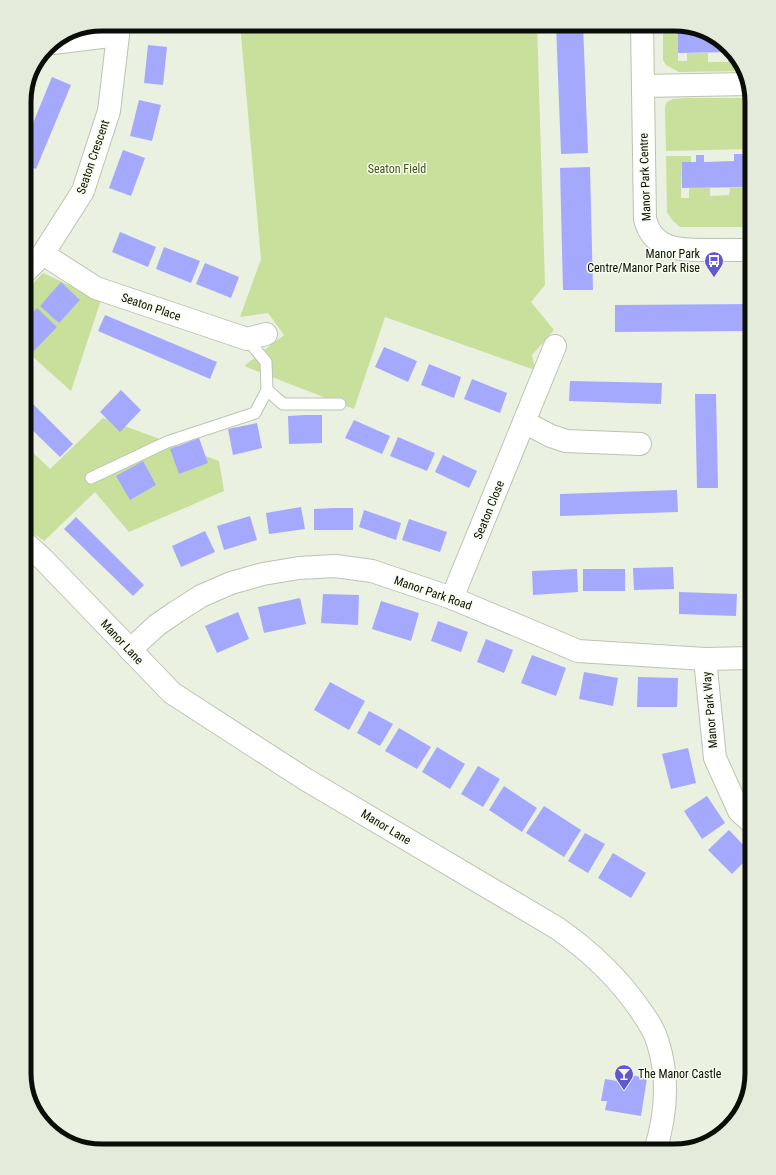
<svg xmlns="http://www.w3.org/2000/svg" width="776" height="1175" font-family="'Roboto Condensed',sans-serif">
<rect width="100%" height="100%" fill="#eaf1e0"/>
<!-- green -->
<g fill="#c8e09c">
<polygon points="240,24 537,24 545,285 531,302 554,330 532,355 535,370 385,317 354,409 244,366 284,335 268,313 240,317 261,259"/>
<polygon points="663,24 678,24 686,26 678,27 678,61 687,61 687,53 708,53 708,62 728,62 729,52 731,52 742,63 744,71 679,72 666,65 663,60"/>
<polygon points="686,98 751,98 752,102 752,149 666,151 665,107 667,102 673,99"/>
<polygon points="666,156 691,156 691,162 682,162 681,198 689,198 689,188 710,188 710,196 729,195 730,188 752,187 752,227 680,227 673,221 667,212"/>
<polygon points="43,273 101,300 71,391 24,349 24,293"/>
<polygon points="103,418 219,461 224,491 129,532 95,492 44,541 24,527 24,444 50,469"/>
</g>
<!-- building -->
<g fill="#a4a9fe">
<rect x="147" y="24" width="22" height="2"/>
<polygon points="556,24 583,24 588,153 561,154"/>
<polygon points="686,26 713,35 731,52 678,53 678,27"/>
<polygon points="148,45 167,47 163,85 144,83"/>
<polygon points="52,77 71,85 36,169 24,164 24,145"/>
<polygon points="139,100 161,105 152,141 130,136"/>
<polygon points="123,150 145,158 131,196 109,188"/>
<polygon points="734,154 744,154 744,161 752,161 752,187 682,188 682,162 696,162 696,155 704,155 704,162 734,161"/>
<polygon points="590,167 593,290 563,290 560,168"/>
<polygon points="24,183 30,189 24,196"/>
<polygon points="120,232 156,247 148,267 112,252"/>
<polygon points="164,247 200,261 191,283 156,269"/>
<polygon points="205,263 239,277 231,298 196,284"/>
<polygon points="61,282 80,300 59,323 40,306"/>
<polygon points="752,304 752,331 615,332 615,305"/>
<polygon points="37,308 57,327 34,351 24,341 24,321"/>
<polygon points="105,315 217,362 210,379 98,331"/>
<polygon points="384,347 417,361 408,382 375,367"/>
<polygon points="429,364 461,377 454,398 421,385"/>
<polygon points="472,379 507,393 500,413 464,399"/>
<polygon points="570,381 662,383 661,404 569,401"/>
<polygon points="121,390 141,410 120,432 100,412"/>
<polygon points="695,394 716,394 718,488 697,488"/>
<polygon points="24,395 73,444 60,457 24,422"/>
<polygon points="305,415 322,415 322,443 289,444 288,416"/>
<polygon points="354,420 390,436 382,454 345,438"/>
<polygon points="257,423 262,448 233,455 228,429"/>
<polygon points="398,437 435,453 427,471 390,456"/>
<polygon points="199,438 208,463 179,474 170,449"/>
<polygon points="443,455 477,471 469,488 435,472"/>
<polygon points="143,461 156,485 130,500 116,476"/>
<polygon points="677,490 678,512 560,516 560,494"/>
<polygon points="301,507 305,529 269,534 266,513"/>
<polygon points="334,508 353,508 353,530 314,530 314,509"/>
<polygon points="364,510 401,523 396,540 359,527"/>
<polygon points="250,516 257,540 224,550 217,526"/>
<polygon points="76,517 144,585 133,596 64,529"/>
<polygon points="409,519 447,532 440,552 402,540"/>
<polygon points="205,531 215,552 181,567 172,546"/>
<polygon points="673,567 674,589 634,590 633,568"/>
<polygon points="577,569 578,592 533,595 532,571"/>
<rect x="583" y="569" width="42" height="22"/>
<polygon points="679,592 737,594 736,616 679,614"/>
<polygon points="323,594 359,595 358,625 321,623"/>
<polygon points="300,598 306,624 264,633 258,607"/>
<polygon points="381,601 419,613 411,641 372,629"/>
<polygon points="238,612 249,639 217,653 205,626"/>
<polygon points="438,621 468,632 461,652 431,641"/>
<polygon points="486,639 513,650 504,673 477,662"/>
<polygon points="532,655 566,668 556,696 521,683"/>
<polygon points="584,672 618,678 613,706 579,699"/>
<polygon points="638,677 678,678 677,707 637,707"/>
<polygon points="330,682 365,701 349,730 314,710"/>
<polygon points="369,711 393,724 380,746 357,733"/>
<polygon points="399,728 431,747 417,769 385,751"/>
<polygon points="437,747 465,764 450,789 422,772"/>
<polygon points="688,748 696,783 671,789 662,754"/>
<polygon points="478,766 500,779 483,807 461,794"/>
<polygon points="504,786 537,808 522,832 489,810"/>
<polygon points="707,796 725,823 702,839 684,811"/>
<polygon points="544,806 581,830 564,857 526,833"/>
<polygon points="729,830 752,854 732,874 708,850"/>
<polygon points="585,833 605,844 588,873 568,861"/>
<polygon points="613,853 646,873 631,898 598,878"/>
<polygon points="619,1073 647,1078 641,1116 605,1110 607,1101 601,1101 605,1079 617,1081"/>
</g>
<g fill="none" stroke-linecap="round" stroke-linejoin="round">
<!-- lane casing -->
<g stroke="#bdc3b3" stroke-width="13">
<g id="lane">
<polyline points="267,390 283,404 340,404"/>
<polyline points="91,478 167,442 255,413 267,390 266,362 247,339"/>
</g>
</g>
<!-- street casing -->
<g stroke="#bdc3b3" stroke-width="24">
<g id="street">
<path d="M642,24L645,219C653,251 681,250 708,250C723,250 737,250 752,250"/>
<polyline points="53,43 118,35"/>
<polyline points="643,86 747,84"/>
<polyline points="43,254 96,288 247,339 266,334"/>
<polyline points="24,273 43,254 83,191 109,111 118,35 117,24"/>
<polyline points="524,422 551,436 566,441 640,444"/>
<path d="M24,542L43,559L172,693L305,779L557,928C590,951 618,977 641,1011C648,1021 655,1031 658,1043C669,1078 666,1116 655,1151"/>
<polyline points="452,598 555,346"/>
<polyline points="130,650 157,625 176,612 201,596 231,583 263,574 299,568 335,566 372,571 452,598 578,651 705,659 752,658"/>
<polyline points="705,659 715,758 739,811 752,823"/>
</g>
</g>
<!-- lane -->
<use href="#lane" stroke="#fff" stroke-width="11"/>
<!-- street -->
<use href="#street" stroke="#fff" stroke-width="22"/>
</g>
<!-- icons -->
<defs>
<g id="bus-pin" transform="scale(1)"><path d="M0 17L-7.5 6A9.5 9.5 0 1 1 7.5 6Z" fill="#5f5ad2" stroke="#f8feed"/><path d="M-5-6H5V4H4V6H2V4H-2V6H-4V4H-5ZM-3.5-4V0h7V-4ZM-3.5 1.2v1.5H-2V1.2ZM2 1.2v1.5H3.5V1.2Z" fill="#fff"/></g>
<g id="bar-pin" transform="scale(1)"><path d="M0 17L-7.5 6A9.5 9.5 0 1 1 7.5 6Z" fill="#5f5ad2" stroke="#f8feed"/><path d="M-6-5H6L.8 .8V4.5H3.5V6h-7V4.5H-.8V.8Z" fill="#fff"/></g>
</defs>
<g fill-rule="evenodd">
<use href="#bus-pin" x="714" y="261"/>
<use href="#bar-pin" x="624" y="1074"/>
</g>
<g text-anchor="middle" dominant-baseline="central" stroke-width="3" stroke-linejoin="round" paint-order="stroke">
<!-- street labels -->
<g font-size="12" fill="#0b0d07" stroke="#f8feed">
<text transform="translate(93 157) rotate(-71)">Seaton Crescent</text>
<text transform="translate(645 177) rotate(-92)">Manor Park Centre</text>
<text transform="translate(151 307) rotate(19)">Seaton Place</text>
<text transform="translate(489 510) rotate(-68)">Seaton Close</text>
<text transform="translate(433 593) rotate(19)">Manor Park Road</text>
<text transform="translate(122 642) rotate(47)">Manor Lane</text>
<text transform="translate(710 710) rotate(-95)">Manor Park Way</text>
<text transform="translate(386 827) rotate(31)">Manor Lane</text>
</g>
<!-- park labels -->
<g font-size="12" fill="#435515" stroke="#f8feed">
<text x="397" y="169">Seaton Field</text>
</g>
<!-- poi labels -->
<g font-size="12" fill="#0b0d07" stroke="#f8feed" text-anchor="end">
<text x="700" y="254">Manor Park<tspan x="700" dy="14">Centre/Manor Park Rise</tspan></text>
<text x="638" y="1074" text-anchor="start">The Manor Castle</text>
</g>
</g>
<!-- crop -->
<path d="M0 0H776V1175H0ZM102 31H674A71 71 0 0 1 745 102V1073A71 71 0 0 1 674 1144H102A71 71 0 0 1 31 1073V102A71 71 0 0 1 102 31Z" fill="#e5ebdb" fill-rule="evenodd"/>
<path fill="none" stroke="#0b0d07" stroke-width="5" d="M102 31H674A71 71 0 0 1 745 102V1073A71 71 0 0 1 674 1144H102A71 71 0 0 1 31 1073V102A71 71 0 0 1 102 31Z"/>
</svg>
